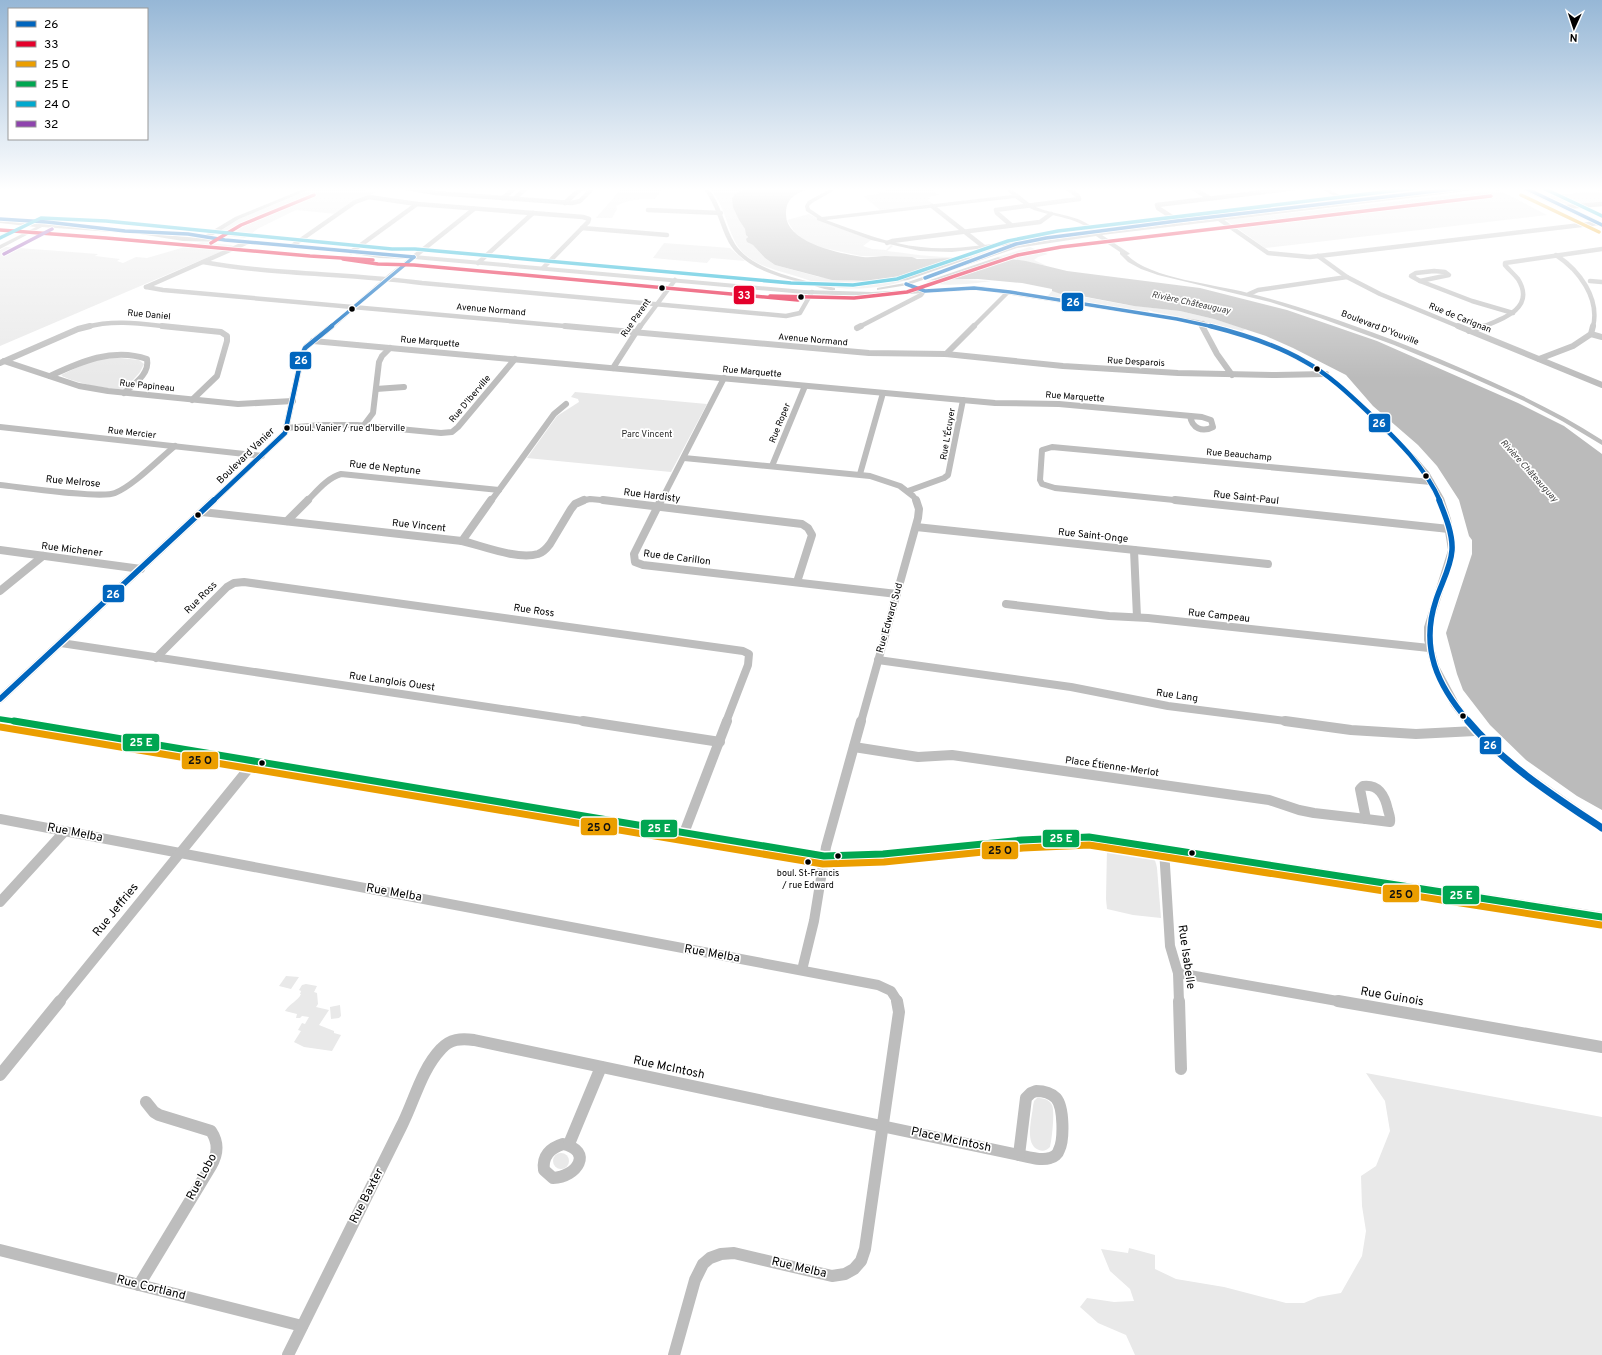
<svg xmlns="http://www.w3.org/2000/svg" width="1602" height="1355" font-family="Overpass,sans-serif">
<rect width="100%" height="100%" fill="#fff"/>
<!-- green -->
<g fill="#e9e9e9">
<polygon points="314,188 371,188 365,191 376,193 356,199 336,214 296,210 259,228 245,238 217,235 217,233 239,219"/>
<path d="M622,188H663L655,199C641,198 628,200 616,206L617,209L612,218H596Z"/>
<path d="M709,188H745L735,194L739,220L745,229L749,243L753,245L765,258L775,265L819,277L853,281L907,280C886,287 863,290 840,288C827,287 814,282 802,278C781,271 753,267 739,248C726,229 726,205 709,188Z"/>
<polygon points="892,188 930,188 939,195 928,197 930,199 927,199 933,204 880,210 863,196 879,194 877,193"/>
<polygon points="1499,190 1547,215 1265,248 1226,220"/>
<polygon points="1602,190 1602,203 1568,205 1546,196"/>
<path d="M809,214L824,222L871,240L863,246L872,249L886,250L891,245L893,246L887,251C908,253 960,263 977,252L975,250H992L972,258L950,259L861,256L819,247L803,239L795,233L787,220Z"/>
<polygon points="202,242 231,245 234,246 0,346 0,250 6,247 98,254 95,256 120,259 117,261 123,263 136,257 147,258"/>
<polygon points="664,243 730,248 745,261 711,258 707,263 653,258"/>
<polygon points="1030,247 1048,254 1038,257 1034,260 1047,266 1019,260 997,257"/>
<path d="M932,279L991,281C973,284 943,287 926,282Z"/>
<polygon points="1052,291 1127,305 1180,311 1214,319 1246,329 1242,331 1202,321 1154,312 1148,310 1149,312 1047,297"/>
<path d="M111,357L139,360L144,364L140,372L126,388C115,392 70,382 61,375L93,360Z"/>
<polygon points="575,392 707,404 671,472 527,458 557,416 579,402 578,399 571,397"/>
<path d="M1109,846C1119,846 1145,849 1152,856C1155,859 1156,863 1157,868L1161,918L1133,915L1107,909L1106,899L1107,847Z"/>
<polygon points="286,976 299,977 291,989 279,986"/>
<path d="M306,984L317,986L314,992L317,993L318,1004L316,1007L329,1010L319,1025L334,1031V1033L341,1035L332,1051L304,1047L294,1042L301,1031L298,1030L302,1023L305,1024L309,1017L302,1016L300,1018H296L297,1014L285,1011C290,1003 298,1001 301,994H300L301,991L299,990L302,985Z"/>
<polygon points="340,1005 341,1016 339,1018 331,1019 330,1007"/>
<polygon points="1366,1073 1602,1117 1602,1355 1135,1355 1126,1335 1098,1323 1080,1307 1087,1298 1114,1302 1134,1301 1130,1289 1110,1271 1101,1249 1128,1253 1129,1248 1155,1255 1155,1269 1176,1279 1224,1287 1286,1303 1304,1303 1318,1297 1341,1293 1362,1256 1366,1231 1362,1206 1361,1176 1376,1166 1390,1131 1385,1101"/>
<path d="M1037,1098C1043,1098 1049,1099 1052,1105C1055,1111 1052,1139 1050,1147C1047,1150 1043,1152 1039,1150C1024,1145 1032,1118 1033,1106L1034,1101Z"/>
<circle cx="561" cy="1161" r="8"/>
</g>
<!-- water -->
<path fill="#bbb" d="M745,188H810C796,194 786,197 786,214C785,243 842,254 863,257C871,258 878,256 885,256C894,256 903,257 912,257L917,259L997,257L1026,261L1067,271L1200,288L1287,310L1377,341L1518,403L1564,426L1602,454V810L1577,796L1526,760L1490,725L1463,690L1457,674L1446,633L1472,554V540L1469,536L1459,500L1437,466L1418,445L1373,406L1346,375L1293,348L1266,336L1214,319L1180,311L1134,306L1076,295H1064L1052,291V289L1022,283L978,279L871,281L832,280L775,265L765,258L753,245L747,242L746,239L748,237L746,235L745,229L739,220L733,207L732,198L735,194Z"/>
<!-- pier -->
<polygon fill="#fff" points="974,257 998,257 930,280 905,281"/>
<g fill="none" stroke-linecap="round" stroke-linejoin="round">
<!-- minor-far4 -->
<g stroke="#bdbdbd" stroke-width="4.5">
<polyline points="406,188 436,193 572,203 580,201 591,190 586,188"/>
<polyline points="1193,188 1209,198"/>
<polyline points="1524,188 1598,223"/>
<polyline points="503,198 515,188"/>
<polyline points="514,199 526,188"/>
<polyline points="565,203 580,189 585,188"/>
<polyline points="932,206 984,247"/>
<polyline points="1566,207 1602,204"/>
<polyline points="648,210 721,213"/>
<polyline points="1219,219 1268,253 1310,257 1598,223"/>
<polyline points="1174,224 1178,221 1158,208 1157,205 1296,188"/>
<polyline points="1011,225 997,213 996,210 1079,199 1078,196 1067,188"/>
<polyline points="582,228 667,235"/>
<polyline points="887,243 892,241 1040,222 1051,214"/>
<polyline points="292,246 355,202 369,197 417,204 583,217 589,219 588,222 543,268"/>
<polyline points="351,252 417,204"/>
<path d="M1556,255C1579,270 1600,298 1593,327"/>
<polyline points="1318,256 1347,277 1380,294 1460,327"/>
<path d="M203,262C275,275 349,273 422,283L786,316L800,313L812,292"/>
<polyline points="478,263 533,213"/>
<polygon points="1434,271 1445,272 1449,275 1420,281 1411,276 1416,273"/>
<polyline points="1420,281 1472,301 1513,313"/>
<polyline points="1590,281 1602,282"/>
<polyline points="146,287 163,290 576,327"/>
<polyline points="146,287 248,242"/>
<polyline points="1249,294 1258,290 1347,277"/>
<path d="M86,327C115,319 143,324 172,327"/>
<polyline points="331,327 391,275 474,209"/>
<polyline points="640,327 675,280"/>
<polyline points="859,327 921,295 924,291"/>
<polyline points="973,327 1007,293"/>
<polyline points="1202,327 1203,323"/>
<path d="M1482,327C1503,319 1536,308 1518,279C1514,274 1509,270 1505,265V263L1602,249"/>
</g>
<!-- minor-far3 -->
<g stroke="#bdbdbd" stroke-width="6">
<polyline points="162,326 221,332 227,336 227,341 217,376 192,400"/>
<polyline points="565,326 869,353 946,354 1063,366 1178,373 1276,375 1326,374"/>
<polyline points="1202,326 1217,354 1232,375"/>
<polyline points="1458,326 1602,385"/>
<polyline points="857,328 861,326"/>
<polyline points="1469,331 1484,326"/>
<polyline points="1591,334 1602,337"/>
<path d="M313,341L995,403L1059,404L1202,417L1211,420L1213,427C1202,433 1192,428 1190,416"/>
<polyline points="946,354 974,326"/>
<polyline points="1539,359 1573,346 1591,334 1593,326"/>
<polyline points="4,361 79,386 108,391 238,404 293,401"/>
<polyline points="0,363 78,329 90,326"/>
<polyline points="613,368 640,326"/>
<path d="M50,376C80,362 113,347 147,359C150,374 134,384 124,393"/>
<polyline points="376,389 404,387"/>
<polyline points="364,425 373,413 379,362 382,356 390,348"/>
<polyline points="0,427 262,456"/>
<polyline points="286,428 320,425 357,425 441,433 452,432 458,427 515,359"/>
<polyline points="684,458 870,476 900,486 913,496 917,501"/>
<polyline points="772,466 805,386"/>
<polyline points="860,474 883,393"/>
<path d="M0,485C20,487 101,499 115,493C133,486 159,459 175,446"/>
<polyline points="908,491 944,478 948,475 963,400"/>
<polyline points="213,501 285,433 302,355 306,347 332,326"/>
<path d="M307,501C317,491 327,478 341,474L499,490"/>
<polyline points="491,501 554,414 566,404"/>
<polyline points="581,501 590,499 612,501"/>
<polyline points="661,501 724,378"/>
<polyline points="1184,501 1055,488 1042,484 1040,480 1042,450 1052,447 1431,482"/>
</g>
<!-- minor-far2 -->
<g stroke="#bdbdbd" stroke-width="8">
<polyline points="603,500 802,524 808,528 812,535 797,582"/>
<polyline points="661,500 634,554 635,562 643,565 897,594"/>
<polyline points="1175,500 1449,529"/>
<polyline points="202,512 462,541 491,500"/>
<polyline points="287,521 308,500"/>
<polyline points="916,527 1268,564"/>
<path d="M462,541C483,546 517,560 538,554C544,552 547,548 550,544L571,509L575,504L584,500"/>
<polyline points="0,550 141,569"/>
<polyline points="1134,550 1137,617"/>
<polyline points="0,591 43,556"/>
<polyline points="1006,604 1109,616 1148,618 1429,648"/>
<polyline points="61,643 589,722"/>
<polyline points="156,658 227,587 234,583 244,582 743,651 749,654 748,665 726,722"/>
<polyline points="878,660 1071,687 1168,706 1293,722"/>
<polyline points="0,699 214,500"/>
<polyline points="861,722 918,518 919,509 916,500"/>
</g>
<!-- minor-far1 -->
<g stroke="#bdbdbd" stroke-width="10">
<polyline points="583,721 720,742"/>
<polyline points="1285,721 1351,730 1416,734 1475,731"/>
<polyline points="854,747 918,757 952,755 1269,800 1299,810 1314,813 1366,819"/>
<path d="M1363,786C1379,784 1385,796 1388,810C1389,814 1391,818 1390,822L1366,819L1360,789Z"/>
<polyline points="0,819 878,985 891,991 898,1002"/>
<polyline points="684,833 727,721"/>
<polyline points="1164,849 1170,946 1178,973 1179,1002"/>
<polyline points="0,902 65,831"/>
<polyline points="802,970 814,921 826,847 861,721"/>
<polyline points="1178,973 1343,1002"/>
<polyline points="59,1002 254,762"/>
</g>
<!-- minor -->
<g stroke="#bdbdbd" stroke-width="12">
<polyline points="1179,1001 1181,1069"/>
<polyline points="1338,1001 1602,1047"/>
<polyline points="0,1075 60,1001"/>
<path d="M1036,1091C1043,1091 1051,1093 1056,1098C1064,1107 1064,1140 1059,1150C1058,1154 1054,1157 1050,1158C1041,1161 1028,1157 1019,1155L1026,1098L1031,1093Z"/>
<path d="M563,1144C594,1151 577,1177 553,1178L544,1170C542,1156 550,1148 563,1144Z"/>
<polyline points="569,1144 601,1067"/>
<polyline points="0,1250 302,1326"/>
<path d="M139,1285L211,1166C218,1154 219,1143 211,1131L159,1115L154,1112L146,1102"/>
<path d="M288,1355C326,1279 364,1203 401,1127C414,1102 421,1070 441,1049C450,1039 461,1038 474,1040L1019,1155"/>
<polyline points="674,1355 695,1280 703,1264 710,1258 721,1254 734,1253 832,1276 845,1274 854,1269 861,1261 865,1249 899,1012 897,1001"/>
</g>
<!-- tertiary -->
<g fill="#bdbdbd" fill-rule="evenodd">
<polygon points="306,188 313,188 239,219 207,239 225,238 350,249 379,255 414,255 804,290 872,292 979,286 1198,320 1239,332 1286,350 1328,373 1351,393 1416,457 1429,472 1444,498 1451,519 1456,550 1432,627 1432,640 1439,666 1460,705 1478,729 1495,747 1532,774 1602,823 1602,832 1526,780 1489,751 1472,733 1451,706 1431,666 1424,640 1424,627 1448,550 1443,519 1436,498 1422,473 1412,459 1347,395 1324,375 1282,352 1235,334 1197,324 979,290 872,296 804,294 414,259 379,258 343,252 225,242 183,241 140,234 42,227 0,249 0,245 36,227 0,223 0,221 148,231 162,235 200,238 235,217"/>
<path d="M703,188H708C722,205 724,226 735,244C753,272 805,280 835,288V290C828,291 819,287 811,285C783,278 745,270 729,243C719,224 717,206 703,188Z"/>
<path d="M832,188H838L812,203L809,206L810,209L822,217L1012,195L1004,188C1015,188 1025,202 1036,207C1056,216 1083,214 1098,233L1346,203L1320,188H1326L1352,202L1475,188H1492L1102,235L1129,253L1130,254L1127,255C1151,279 1215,284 1248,293C1273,299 1298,307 1323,315C1368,330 1413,347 1456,366C1507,388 1556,410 1602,440V445L1562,421L1524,401L1464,374L1394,345L1320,318L1270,302L1158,275L1141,269L1128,262L1120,254V252L1096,236L1017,248L908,285L877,290V288L905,283L1014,246L1093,233C1082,218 1050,216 1034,210C1027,207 1021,202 1015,198L826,220C857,231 888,244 921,247C954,251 987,244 1019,240L1022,242L1019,244L952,252L920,251L871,240L817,220V218L806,211L805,206L808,201Z"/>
<polygon points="0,716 824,852 883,850 1022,836 1089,833 1602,912 1602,922 1089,841 1022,844 883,858 824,860 0,722"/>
</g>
<!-- bus-1-far3 casing -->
<g stroke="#fff" stroke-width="5">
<g id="bus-1-far3">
<polyline points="1525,188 1602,225"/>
<polyline points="0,219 47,222 125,231 188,234 225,240 414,257"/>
<polyline points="925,278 1016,244 1046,238 1177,221 1462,188"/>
<polyline points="906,284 925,291 974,288 1010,292 1177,319 1214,327"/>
<polyline points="330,327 414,257"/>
</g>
</g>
<!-- bus-1-far2 casing -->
<g stroke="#fff" stroke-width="6">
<g id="bus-1-far2">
<path d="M1210,326C1242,334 1275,344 1304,361C1328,374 1348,393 1368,412C1395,438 1425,466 1440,501"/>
<polyline points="213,501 285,433 302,355 305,348 332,326"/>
</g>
</g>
<!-- bus-1-far1 casing -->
<g stroke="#fff" stroke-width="8">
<g id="bus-1-far1">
<path d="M1439,500C1445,515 1453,534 1452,550C1451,567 1441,584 1436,600C1420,648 1437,685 1469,722"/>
<polyline points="0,699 214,500"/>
</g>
</g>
<!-- bus-1 casing -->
<g stroke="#fff" stroke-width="10">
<path id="bus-1" d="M1468,721C1505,765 1554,796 1602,828"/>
</g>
<!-- bus-2 casing -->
<g stroke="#fff" stroke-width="5">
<g id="bus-2">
<polyline points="0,230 106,238 310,256 373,260"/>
<polyline points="211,243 241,225 314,195"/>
<polyline points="343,259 378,264 414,265 798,300"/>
<polyline points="770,296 854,298 907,292 1018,255 1061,247 1491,196"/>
</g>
</g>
<!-- bus-3-far1 casing -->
<g stroke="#fff" stroke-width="5">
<polyline id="bus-3-far1" points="1521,195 1599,232"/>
</g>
<!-- bus-3 casing -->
<g stroke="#fff" stroke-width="10">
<polyline id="bus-3" points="0,727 823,864 884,862 1023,848 1089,845 1601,925"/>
</g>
<!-- bus-4-far1 casing -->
<g stroke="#fff" stroke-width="8">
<polyline id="bus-4-far1" points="0,719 20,722"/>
</g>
<!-- bus-4 casing -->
<g stroke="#fff" stroke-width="10">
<polyline id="bus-4" points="14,721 824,856 883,854 1022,840 1089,837 1602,917"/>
</g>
<!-- bus-5 casing -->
<g stroke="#fff" stroke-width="5">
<g id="bus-5">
<polyline points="1543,188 1602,216"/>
<polyline points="0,238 41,218 106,221 392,249 415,249 791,283 853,285 897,279 1008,241 1058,231 1417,188"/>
</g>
</g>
<!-- bus-6 casing -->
<g stroke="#fff" stroke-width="5">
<polyline id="bus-6" points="4,254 52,229"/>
</g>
<!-- bus-1-far3 -->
<use href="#bus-1-far3" stroke="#0065bd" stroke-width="3.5"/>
<!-- bus-1-far2 -->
<use href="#bus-1-far2" stroke="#0065bd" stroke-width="4.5"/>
<!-- bus-1-far1 -->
<use href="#bus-1-far1" stroke="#0065bd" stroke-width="5.5"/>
<!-- bus-1 -->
<use href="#bus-1" stroke="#0065bd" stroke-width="7"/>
<!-- bus-2 -->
<use href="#bus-2" stroke="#e4002b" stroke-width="3.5"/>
<!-- bus-3-far1 -->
<use href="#bus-3-far1" stroke="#eb9e00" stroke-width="3.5"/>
<!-- bus-3 -->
<use href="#bus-3" stroke="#eb9e00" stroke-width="7"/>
<!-- bus-4-far1 -->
<use href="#bus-4-far1" stroke="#00a651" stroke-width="5.5"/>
<!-- bus-4 -->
<use href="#bus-4" stroke="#00a651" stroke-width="7"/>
<!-- bus-5 -->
<use href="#bus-5" stroke="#00a9ce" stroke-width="3.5"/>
<!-- bus-6 -->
<use href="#bus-6" stroke="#8e44ad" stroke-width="3.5"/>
</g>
<!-- sky -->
<linearGradient id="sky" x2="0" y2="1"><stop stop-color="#96b7d6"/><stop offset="0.5" stop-color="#fff"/><stop offset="1" stop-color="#fff" stop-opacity="0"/></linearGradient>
<rect width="1602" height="378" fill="url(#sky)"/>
<!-- markers -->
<g fill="#000" stroke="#fff" stroke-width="1.5">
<circle cx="662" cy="288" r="3.5"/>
<circle cx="801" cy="297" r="3.5"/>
<circle cx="352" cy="309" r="3.5"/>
<circle cx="1317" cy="369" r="3.5"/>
<circle cx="287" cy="428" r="3.5"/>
<circle cx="1426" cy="476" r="3.5"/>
<circle cx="198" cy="515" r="3.5"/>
<circle cx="1463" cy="716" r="3.5"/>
<circle cx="262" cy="763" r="3.5"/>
<circle cx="1192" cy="853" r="3.5"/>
<circle cx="838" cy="856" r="3.5"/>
<circle cx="808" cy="862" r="3.5"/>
</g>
<g text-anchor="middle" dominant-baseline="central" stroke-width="3.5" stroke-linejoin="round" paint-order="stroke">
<!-- far-water labels -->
<g font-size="9" font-style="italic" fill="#3f3f3f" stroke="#fff">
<text transform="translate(1191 303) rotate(12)">Rivière Châteauguay</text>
<text transform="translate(1529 471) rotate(48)">Rivière Châteauguay</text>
</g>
<!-- far-street labels -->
<g font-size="9" fill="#000" stroke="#fff">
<text transform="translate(491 310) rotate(5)">Avenue Normand</text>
<text transform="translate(149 315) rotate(5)">Rue Daniel</text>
<text transform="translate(636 318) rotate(-55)">Rue Parent</text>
<text transform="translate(1460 318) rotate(22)">Rue de Carignan</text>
<text transform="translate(1380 328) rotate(21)">Boulevard D'Youville</text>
<text transform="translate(813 340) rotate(5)">Avenue Normand</text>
<text transform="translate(430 342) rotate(5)">Rue Marquette</text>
<text transform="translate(1136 362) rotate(3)">Rue Desparois</text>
<text transform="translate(752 372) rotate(5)">Rue Marquette</text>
<text transform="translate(147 386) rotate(6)">Rue Papineau</text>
<text transform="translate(1075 397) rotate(4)">Rue Marquette</text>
<text transform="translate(470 399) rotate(-50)">Rue D'Iberville</text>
<text transform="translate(780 423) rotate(-68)">Rue Roper</text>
<text transform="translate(132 433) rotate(6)">Rue Mercier</text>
<text transform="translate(948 434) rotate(-80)">Rue L'Écuyer</text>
<text transform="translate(1239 455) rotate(5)">Rue Beauchamp</text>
</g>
<!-- bus labels -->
<g font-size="9" fill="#000" stroke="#fff" text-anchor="start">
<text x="294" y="428">boul. Vanier / rue d'Iberville</text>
<text x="808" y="873" text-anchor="middle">boul. St-Francis<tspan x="808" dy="12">/ rue Edward</tspan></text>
</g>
<!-- far-park labels -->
<g font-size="9" fill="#2e2e2e" stroke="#fff">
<text x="647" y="434">Parc Vincent</text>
</g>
<!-- street labels -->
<g font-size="10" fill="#000" stroke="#fff">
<text transform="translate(246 456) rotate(-44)">Boulevard Vanier</text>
<text transform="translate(385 468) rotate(6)">Rue de Neptune</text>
<text transform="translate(73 482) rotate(5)">Rue Melrose</text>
<text transform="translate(652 496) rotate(7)">Rue Hardisty</text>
<text transform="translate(1246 498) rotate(6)">Rue Saint-Paul</text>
<text transform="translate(419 526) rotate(6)">Rue Vincent</text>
<text transform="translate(1093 536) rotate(6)">Rue Saint-Onge</text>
<text transform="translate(72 550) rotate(7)">Rue Michener</text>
<text transform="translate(677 558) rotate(7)">Rue de Carillon</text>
<text transform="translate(201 598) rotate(-45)">Rue Ross</text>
<text transform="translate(534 611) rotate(8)">Rue Ross</text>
<text transform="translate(1219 616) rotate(6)">Rue Campeau</text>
<text transform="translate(890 618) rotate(-74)">Rue Edward Sud</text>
<text transform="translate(392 682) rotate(8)">Rue Langlois Ouest</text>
<text transform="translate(1177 696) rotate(8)">Rue Lang</text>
<text transform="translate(1112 767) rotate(8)">Place Étienne-Merlot</text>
</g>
<!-- near-street labels -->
<g font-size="12" fill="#000" stroke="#fff">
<text transform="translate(75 833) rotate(11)">Rue Melba</text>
<text transform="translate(394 893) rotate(10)">Rue Melba</text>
<text transform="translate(116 910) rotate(-51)">Rue Jeffries</text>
<text transform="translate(712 954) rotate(10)">Rue Melba</text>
<text transform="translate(1186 957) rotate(82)">Rue Isabelle</text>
<text transform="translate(1392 997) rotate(10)">Rue Guinois</text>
<text transform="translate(669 1068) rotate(12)">Rue McIntosh</text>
<text transform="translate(951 1140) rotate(12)">Place McIntosh</text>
<text transform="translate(202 1177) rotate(-62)">Rue Lobo</text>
<text transform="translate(367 1196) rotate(-63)">Rue Baxter</text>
<text transform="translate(799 1268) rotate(13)">Rue Melba</text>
<text transform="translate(151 1288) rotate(14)">Rue Cortland</text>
</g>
</g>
<g stroke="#fff" stroke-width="1.5">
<rect x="733" y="285" width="22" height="20" rx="4" fill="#e4002b"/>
<rect x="1061" y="292" width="23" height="20" rx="4" fill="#0065bd"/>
<rect x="289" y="351" width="23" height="19" rx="4" fill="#0065bd"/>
<rect x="1368" y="413" width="23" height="20" rx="4" fill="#0065bd"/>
<rect x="102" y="584" width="23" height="19" rx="4" fill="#0065bd"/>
<rect x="122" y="733" width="38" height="19" rx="4" fill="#00a651"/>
<rect x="1479" y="736" width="23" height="19" rx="4" fill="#0065bd"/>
<rect x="181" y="751" width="38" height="19" rx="4" fill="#eb9e00"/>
<rect x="580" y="817" width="38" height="19" rx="4" fill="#eb9e00"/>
<rect x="640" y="819" width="38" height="19" rx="4" fill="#00a651"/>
<rect x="1042" y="829" width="38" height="19" rx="4" fill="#00a651"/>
<rect x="981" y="841" width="38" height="19" rx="4" fill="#eb9e00"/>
<rect x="1382" y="884" width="38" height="19" rx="4" fill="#eb9e00"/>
<rect x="1442" y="885" width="38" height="20" rx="4" fill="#00a651"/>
</g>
<g font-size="11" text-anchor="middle" font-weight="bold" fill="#fff">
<text x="744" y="299">33</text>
<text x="1073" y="306">26</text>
<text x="301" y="364">26</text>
<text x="1379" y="427">26</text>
<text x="113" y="598">26</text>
<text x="141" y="746">25 E</text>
<text x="1490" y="749">26</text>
<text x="659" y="832">25 E</text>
<text x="1061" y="842">25 E</text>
<text x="1461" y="899">25 E</text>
</g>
<g font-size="11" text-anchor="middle" font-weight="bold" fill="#111">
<text x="200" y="764">25 O</text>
<text x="599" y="831">25 O</text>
<text x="1000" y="854">25 O</text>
<text x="1401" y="898">25 O</text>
</g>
<!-- legend -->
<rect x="8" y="8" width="140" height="132" fill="#ffffff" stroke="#999999"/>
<rect x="16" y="21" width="20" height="6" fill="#0065bd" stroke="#999999"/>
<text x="44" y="28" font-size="12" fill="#000000">26</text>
<rect x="16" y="41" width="20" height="6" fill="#e4002b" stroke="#999999"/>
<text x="44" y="48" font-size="12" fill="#000000">33</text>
<rect x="16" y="61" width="20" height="6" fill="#eb9e00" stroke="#999999"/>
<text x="44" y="68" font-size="12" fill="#000000">25 O</text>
<rect x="16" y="81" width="20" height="6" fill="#00a651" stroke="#999999"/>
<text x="44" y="88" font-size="12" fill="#000000">25 E</text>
<rect x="16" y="101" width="20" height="6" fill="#00a9ce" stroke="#999999"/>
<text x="44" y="108" font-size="12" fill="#000000">24 O</text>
<rect x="16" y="121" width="20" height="6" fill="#8e44ad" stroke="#999999"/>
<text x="44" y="128" font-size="12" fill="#000000">32</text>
<!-- north arrow -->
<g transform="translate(1574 28) rotate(183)" stroke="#ffffff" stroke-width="3" paint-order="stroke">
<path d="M0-3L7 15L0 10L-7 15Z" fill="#000000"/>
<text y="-6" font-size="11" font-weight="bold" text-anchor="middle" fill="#000000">N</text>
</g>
</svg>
